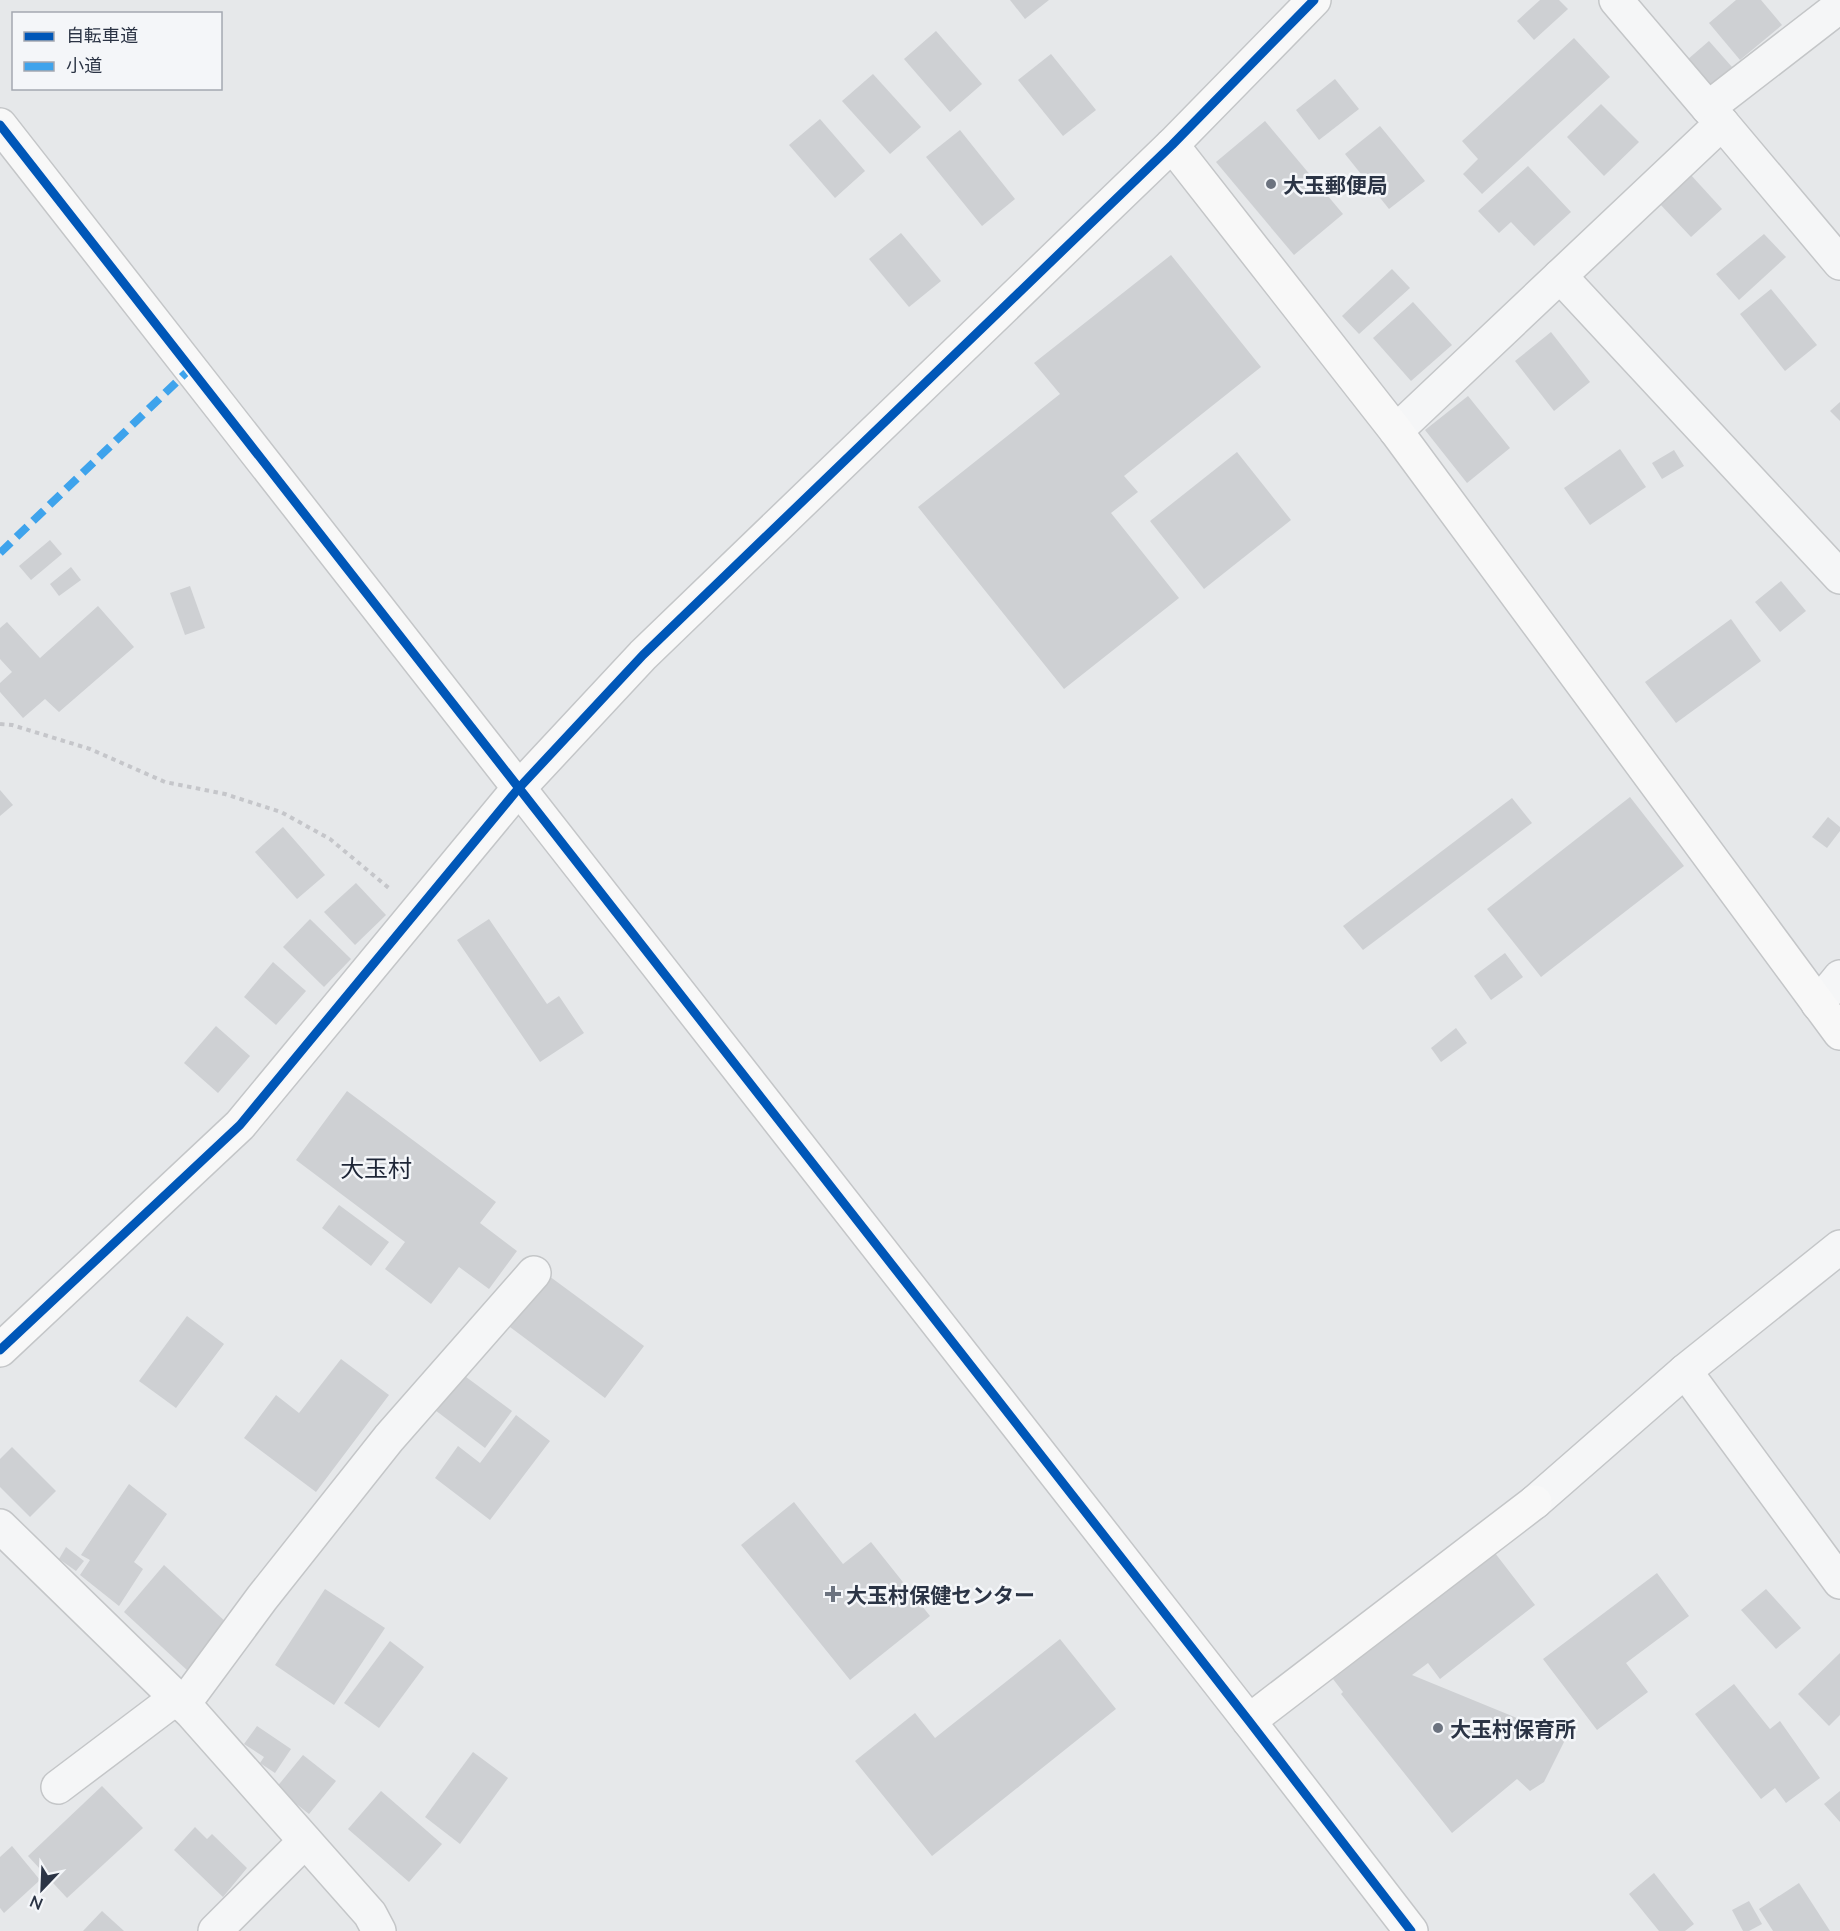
<svg xmlns="http://www.w3.org/2000/svg" width="1840" height="1931" font-family="Lato,'Noto Sans JP',sans-serif">
<rect width="100%" height="100%" fill="#e6e8ea"/>
<!-- building -->
<g fill="#ced0d3">
<polygon points="1010,0 1049,0 1025,19"/>
<polygon points="1540,0 1559,0 1568,9 1534,40 1517,21"/>
<polygon points="1736,0 1761,0 1782,25 1740,60 1709,23"/>
<polygon points="936,31 982,84 950,112 904,59"/>
<polygon points="1574,38 1610,77 1482,194 1463,174 1478,159 1462,141"/>
<polygon points="1709,41 1732,67 1710,86 1687,60"/>
<polygon points="1051,54 1096,110 1063,136 1018,80"/>
<polygon points="873,74 921,127 890,154 842,101"/>
<polygon points="1335,79 1359,109 1319,140 1296,110"/>
<polygon points="1601,104 1639,142 1604,176 1567,137"/>
<polygon points="820,119 865,171 835,198 789,145"/>
<polygon points="1265,121 1343,214 1294,255 1216,162"/>
<polygon points="1380,126 1425,181 1389,209 1345,154"/>
<polygon points="960,130 1015,199 982,226 926,157"/>
<polygon points="1528,166 1571,212 1534,246 1511,222 1499,233 1478,211"/>
<polygon points="1690,174 1722,209 1691,237 1659,203"/>
<polygon points="901,233 941,281 909,307 869,259"/>
<polygon points="1764,234 1786,257 1739,300 1716,274"/>
<polygon points="1171,255 1261,367 1124,476 1138,492 1111,513 1179,598 1064,689 918,507 1060,394 1034,363"/>
<polygon points="1392,269 1410,288 1359,334 1342,316"/>
<polygon points="1771,289 1817,345 1785,371 1740,314"/>
<polygon points="1413,302 1452,345 1411,381 1373,338"/>
<polygon points="1551,332 1590,382 1554,411 1515,361"/>
<polygon points="1468,396 1510,448 1467,483 1425,430"/>
<polygon points="1840,402 1840,421 1830,411"/>
<polygon points="1620,449 1646,487 1590,525 1564,488"/>
<polygon points="1674,450 1684,466 1662,479 1652,463"/>
<polygon points="1237,452 1291,520 1204,589 1150,521"/>
<polygon points="50,540 62,554 31,580 19,566"/>
<polygon points="71,567 81,580 59,596 50,584"/>
<polygon points="1781,581 1806,611 1780,632 1755,602"/>
<polygon points="190,586 205,628 185,635 170,593"/>
<polygon points="98,606 134,647 59,712 45,699 23,718 0,692 0,683 12,672 0,659 0,628 7,622 40,658"/>
<polygon points="1731,619 1761,661 1676,723 1645,682"/>
<polygon points="0,790 13,805 0,816"/>
<polygon points="1630,797 1684,866 1541,977 1487,909"/>
<polygon points="1512,798 1532,823 1363,950 1343,926"/>
<polygon points="1828,817 1840,827 1840,831 1827,848 1812,837"/>
<polygon points="283,827 325,875 297,899 255,852"/>
<polygon points="356,883 386,915 355,945 324,912"/>
<polygon points="310,919 351,959 324,987 283,947"/>
<polygon points="489,919 547,1004 559,996 584,1033 540,1062 457,940"/>
<polygon points="1505,953 1523,977 1491,1000 1474,976"/>
<polygon points="273,962 306,991 276,1025 244,997"/>
<polygon points="216,1026 250,1056 218,1093 184,1063"/>
<polygon points="1456,1028 1467,1043 1441,1062 1431,1048"/>
<polygon points="347,1091 496,1202 480,1223 517,1251 489,1289 459,1267 431,1304 385,1269 405,1242 296,1160"/>
<polygon points="339,1205 389,1242 371,1266 322,1228"/>
<polygon points="549,1276 644,1346 605,1398 510,1327"/>
<polygon points="187,1316 224,1344 176,1408 139,1381"/>
<polygon points="341,1359 389,1395 316,1492 244,1438 276,1395 299,1413"/>
<polygon points="458,1371 512,1411 485,1448 431,1407"/>
<polygon points="516,1415 550,1441 490,1520 435,1478 458,1446 480,1463"/>
<polygon points="12,1447 56,1491 30,1517 0,1487 0,1459"/>
<polygon points="129,1484 167,1514 134,1562 143,1569 119,1606 80,1575 90,1560 81,1555"/>
<polygon points="794,1502 843,1564 871,1542 930,1616 850,1680 741,1545"/>
<polygon points="66,1547 84,1561 76,1571 59,1559"/>
<polygon points="1495,1553 1535,1605 1440,1679 1428,1663 1412,1675 1566,1738 1544,1782 1530,1791 1517,1779 1452,1833 1341,1694 1343,1692 1333,1679"/>
<polygon points="164,1565 228,1624 188,1671 124,1612"/>
<polygon points="1657,1573 1689,1616 1626,1663 1648,1692 1597,1730 1543,1659"/>
<polygon points="325,1589 385,1628 334,1705 275,1665"/>
<polygon points="1766,1589 1801,1628 1776,1649 1741,1610"/>
<polygon points="1060,1639 1116,1709 932,1856 855,1761 915,1713 935,1738"/>
<polygon points="390,1641 424,1667 379,1728 344,1703"/>
<polygon points="1840,1653 1840,1715 1829,1726 1798,1694"/>
<polygon points="1734,1684 1770,1729 1780,1721 1820,1778 1786,1803 1775,1788 1761,1799 1695,1714"/>
<polygon points="257,1726 291,1749 275,1773 260,1763 264,1757 244,1744"/>
<polygon points="473,1752 508,1778 460,1844 425,1817"/>
<polygon points="303,1755 336,1781 309,1814 276,1788"/>
<polygon points="102,1786 143,1828 67,1898 28,1856"/>
<polygon points="381,1791 442,1844 409,1882 348,1829"/>
<polygon points="1840,1791 1840,1822 1824,1804"/>
<polygon points="195,1827 207,1839 212,1834 247,1868 223,1897 174,1850"/>
<polygon points="12,1846 40,1880 4,1913 0,1908 0,1857"/>
<polygon points="1654,1873 1694,1924 1685,1931 1659,1931 1629,1894"/>
<polygon points="1799,1883 1830,1931 1773,1931 1759,1909"/>
<polygon points="1749,1901 1762,1924 1749,1931 1743,1931 1732,1910"/>
<polygon points="102,1911 124,1931 83,1931"/>
</g>
<g fill="none" stroke-linecap="round" stroke-linejoin="round">
<!-- street casing -->
<g stroke="#c4c6c8" stroke-width="36">
<g id="street">
<polyline points="1616,0 1708,108"/>
<polyline points="1722,123 1708,108 1840,6"/>
<polyline points="1560,276 1840,577"/>
<polyline points="1396,431 1722,123 1840,263"/>
<polyline points="1818,1004 1840,977"/>
<polyline points="1685,1371 1840,1582"/>
<polyline points="1535,1502 1685,1371 1840,1247"/>
<polyline points="0,1526 192,1713 370,1914 379,1931"/>
<polyline points="183,1705 262,1598 389,1438 534,1273"/>
<polyline points="58,1787 176,1698"/>
<polyline points="215,1931 305,1841"/>
</g>
</g>
<!-- secondary casing -->
<g stroke="#c4c6c8" stroke-width="36">
<g id="secondary">
<polyline points="0,125 1249,1721 1411,1931"/>
<polyline points="1172,145 1396,431 1840,1033"/>
<polyline points="0,1350 240,1125 518,789 643,655 1172,145 1314,0"/>
<polyline points="1249,1721 1535,1502"/>
</g>
</g>
<!-- path -->
<polyline stroke="#c5c6ca" stroke-width="4" stroke-dasharray="4.5 4.5" stroke-linecap="butt" points="0,724 12,725 90,749 165,782 225,794 281,812 330,839 390,889"/>
<!-- street -->
<use href="#street" stroke="#f5f6f7" stroke-width="33"/>
<!-- secondary -->
<use href="#secondary" stroke="#f8f8f8" stroke-width="33"/>
<!-- quiet -->
<polyline stroke="#3ea3ec" stroke-width="8" stroke-dasharray="15 8" stroke-linecap="butt" points="0,553 191,368"/>
<!-- cycleway casing -->
<g stroke="#f4f6f9" stroke-width="13">
<g id="cycleway">
<polyline points="0,125 1249,1721 1411,1931"/>
<polyline points="0,1350 240,1125 518,789 643,655 1172,145 1314,0"/>
</g>
</g>
<!-- cycleway -->
<use href="#cycleway" stroke="#0057b8" stroke-width="9"/>
</g>
<!-- markers -->
<g fill="#6c737f" stroke="#f4f6f9" stroke-width="2">
<circle cx="1271" cy="184" r="6"/>
<path d="M830 1585h6v6h6v6h-6v6h-6v-6h-6v-6h6z"/>
<circle cx="1438" cy="1728" r="6"/>
</g>
<g text-anchor="middle" dominant-baseline="central" stroke-width="5" stroke-linejoin="round" paint-order="stroke">
<!-- poi labels -->
<g font-size="21" font-weight="bold" fill="#2b3445" stroke="#f4f6f9" text-anchor="start">
<text x="1283" y="184">大玉郵便局</text>
<text x="846" y="1594">大玉村保健センター</text>
<text x="1450" y="1728">大玉村保育所</text>
</g>
<!-- quarter labels -->
<g font-size="24" fill="#1d2536" stroke="#f4f6f9">
<text x="376" y="1167">大玉村</text>
</g>
</g>
<!-- legend -->
<rect x="12" y="12" width="210" height="78" fill="#f4f6f9" stroke="#a4a8b1" stroke-width="1.5"/>
<rect x="24" y="32" width="30" height="9" fill="#0057b8" stroke="#a4a8b1" stroke-width="1.5"/>
<text x="66" y="42" font-size="18" fill="#2b3445">自転車道</text>
<rect x="24" y="62" width="30" height="9" fill="#3ea3ec" stroke="#a4a8b1" stroke-width="1.5"/>
<text x="66" y="72" font-size="18" fill="#2b3445">小道</text>
<!-- north arrow -->
<g transform="translate(42 1889) rotate(203)" stroke="#f4f6f9" stroke-width="4.5" paint-order="stroke">
<path d="M0-4.5L10 22L0 15L-10 22Z" fill="#2b3445"/>
<text y="-9" font-size="16" font-weight="bold" text-anchor="middle" fill="#2b3445">N</text>
</g>
</svg>
